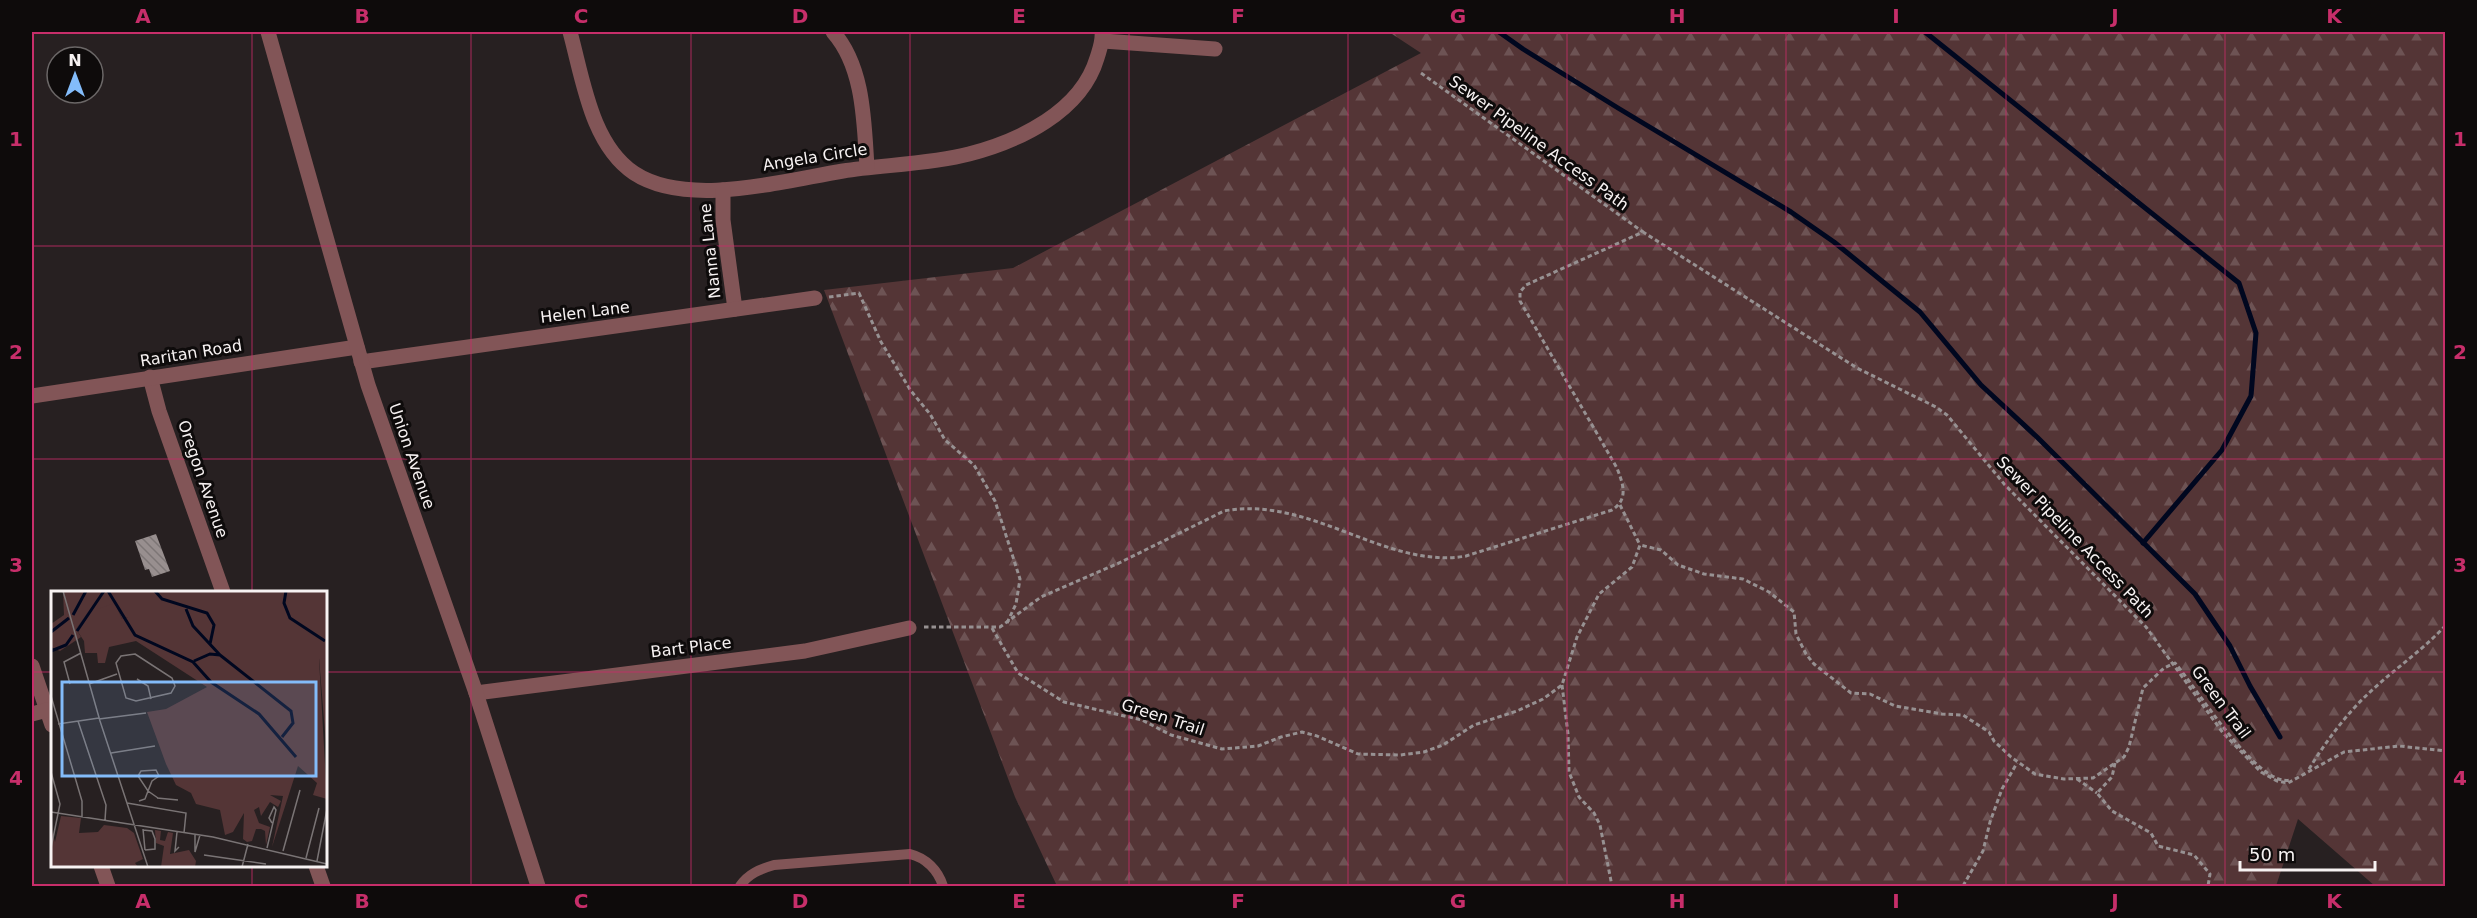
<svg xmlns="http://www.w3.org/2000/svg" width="2477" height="918" font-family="'DejaVu Sans',sans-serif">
<defs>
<pattern id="forest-firs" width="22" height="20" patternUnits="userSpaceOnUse" patternTransform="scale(1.5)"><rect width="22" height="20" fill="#543536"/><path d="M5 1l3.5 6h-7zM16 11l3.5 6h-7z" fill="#6d5354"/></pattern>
<pattern id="building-back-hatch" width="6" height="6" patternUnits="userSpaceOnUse" patternTransform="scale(1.5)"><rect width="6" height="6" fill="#988f8f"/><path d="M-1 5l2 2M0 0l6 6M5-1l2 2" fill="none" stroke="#7d7676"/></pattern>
</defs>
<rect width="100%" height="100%" fill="#272021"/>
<!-- forest -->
<polygon fill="url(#forest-firs)" points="1389,32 2445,32 2445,886 2375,886 2298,819 2276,886 1057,886 1015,797 824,290 1013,268 1421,53"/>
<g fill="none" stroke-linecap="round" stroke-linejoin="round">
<!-- stream -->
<g stroke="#00071f" stroke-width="5">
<polyline points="1499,32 1523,49 1618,108 1791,212 1834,242 1920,312 1981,385 2037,437 2195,594 2230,646 2250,686 2280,737"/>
<polyline points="1925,32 2239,283 2256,333 2251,396 2222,450 2143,543"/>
</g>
</g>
<!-- building -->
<polygon fill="url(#building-back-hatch)" points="156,534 170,571 152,577 149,569 145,570 135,541"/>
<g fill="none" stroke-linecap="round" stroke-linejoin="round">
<!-- path -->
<g stroke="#979192" stroke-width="3" stroke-dasharray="4.5 3" stroke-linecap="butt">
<polyline points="1421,73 1643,232"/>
<polyline points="829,297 859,293 881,342 911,391 930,414 945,440 974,465 995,501 1020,579 1016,604 1007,623"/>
<polyline points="1620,505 1640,545"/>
<path d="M924,627H1000L1041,597L1119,563L1224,511C1311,495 1386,570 1466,556L1612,510C1629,499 1623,484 1617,468L1520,301V292L1526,285L1643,232L1857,368L1936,407L1947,415L2005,485L2146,627L2223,733L2261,772L2277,781L2288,783L2344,752L2399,746L2446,751"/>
<path d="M992,628L1018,673L1064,702L1142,720L1171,735L1222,749L1258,746L1281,737L1302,732L1317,736L1358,754L1400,755L1424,752L1443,745L1474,725L1517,711L1543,699L1562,685L1577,637L1599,594L1632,567L1640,545L1661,550L1678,565L1704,574L1743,579L1769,592L1794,612L1796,634L1806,654L1814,664L1851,693L1870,694L1895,706L1942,714L1963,715L1989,732L1994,741L2011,757L2035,774L2064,779L2093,778L2124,757L2129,747L2143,688L2164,668L2175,663C2196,687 2258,788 2290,780"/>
<polyline points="1562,685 1568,734 1569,772 1579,797 1594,813 1600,825 1612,886"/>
<polyline points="2115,763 2112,777 2097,793 2112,811 2151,833 2158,846 2194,855 2210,874 2208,886"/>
<path d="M2309,769C2325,743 2346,714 2369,693C2394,669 2422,651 2446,625"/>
<polyline points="2077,779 2097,793"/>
<polyline points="1963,886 1983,851 1990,822 2002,789 2017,763"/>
</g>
<!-- service -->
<path stroke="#825557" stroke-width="10" d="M740,886C748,874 760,869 774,865L910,854C926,858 938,870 943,886"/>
<!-- minor -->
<g stroke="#825557" stroke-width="15">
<path d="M570,32C583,79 591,144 634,173C687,208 782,181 843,171C882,165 931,164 969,154C1019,141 1081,112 1097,58C1100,48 1103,41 1102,32"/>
<path d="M833,32C864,67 864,122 867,167"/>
<polyline points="1103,41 1215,49"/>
<polyline points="723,190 723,220 735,309"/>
<polyline points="361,362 815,298"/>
<polyline points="150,377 159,411 223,592"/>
<polyline points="32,396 357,347"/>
<polyline points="32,666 52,725"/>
<polyline points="476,693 805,651 909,628"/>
<polyline points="32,714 47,710"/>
<polyline points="101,866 108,886"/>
<polyline points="316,866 323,886"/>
</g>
<!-- tertiary -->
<polyline stroke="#825557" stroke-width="15" points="268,32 368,385 476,693 538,886"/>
</g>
<!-- grid -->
<path fill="none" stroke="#c72e6a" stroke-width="1.5" stroke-opacity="0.55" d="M252,32V592M471,32V886M691,32V886M910,32V886M1129,32V886M1348,32V886M1567,32V886M1786,32V886M2006,32V886M2225,32V886M32,246H2446M32,459H2446M32,672H52M326,672H2446M252,866V886"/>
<g text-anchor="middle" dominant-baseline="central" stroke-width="6" stroke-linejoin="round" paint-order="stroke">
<!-- street labels -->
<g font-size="16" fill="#f7f2f2" stroke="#0e0b0b">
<text transform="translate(1539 143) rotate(36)">Sewer Pipeline Access Path</text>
<text transform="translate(815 157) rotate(-9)">Angela Circle</text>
<text transform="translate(710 251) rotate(-96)">Nanna Lane</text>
<text transform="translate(585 312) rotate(-7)">Helen Lane</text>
<text transform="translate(191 353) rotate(-9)">Raritan Road</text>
<text transform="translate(412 456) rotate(71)">Union Avenue</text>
<text transform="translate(203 479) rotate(71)">Oregon Avenue</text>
<text transform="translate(2075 537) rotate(46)">Sewer Pipeline Access Path</text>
<text transform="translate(691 647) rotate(-7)">Bart Place</text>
<text transform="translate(2221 702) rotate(53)">Green Trail</text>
<text transform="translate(1163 717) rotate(18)">Green Trail</text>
</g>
</g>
<!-- overview -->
<g transform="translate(51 591)">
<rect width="276" height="276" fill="#272021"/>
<path d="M77,0H276V68H268L276,208L262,204L266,192L247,175L221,256L232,205L219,204L230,210L227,216L219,211L210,225L208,216L203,219L208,232L219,236L215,254L214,240L210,238H205L201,250L196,251L192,248L193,222L182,241L174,244L169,219L145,213L140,202L125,194L115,173L96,121L115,118L156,96L85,50L58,56L54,72H47L46,62H34L33,50L25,38L46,8L64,12L71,28L77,26ZM10,225L30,227L28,242L47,241L53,234L76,237L83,242L92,268L84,272L87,276H0V237L4,251ZM104,239L110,240L109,249L114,250L117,241L122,242L119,263L138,259L145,270L144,276H110L113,255L105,252Z" fill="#543536"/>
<path d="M77,0V26L71,28L64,12L47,18L46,9L25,38L30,46L9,60L0,56V33L13,24L12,1Z" fill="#543536"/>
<path d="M268,67L276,68V161L274,141Z" fill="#543536"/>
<path fill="none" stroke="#00071f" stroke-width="3" d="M57,0L84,44L142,71L160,91L208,123L245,166M104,0L111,8L156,22L163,34L159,53M235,0L233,12L239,27L274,50M135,18L142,35L169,64M22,24L35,0M26,40L53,0M0,41L18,27M0,60L15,54L22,44M143,70L159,63L169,64L240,120L242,132L231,146"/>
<path fill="none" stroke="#7a7475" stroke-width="1.5" d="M12,0L49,130L97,276M84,63L121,87L124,95L120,102L85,110L75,107L65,72L70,65ZM86,88L97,95L100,108M276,91V120M19,93L13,71L30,62M38,93L66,83M0,105L31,210V226M48,128L95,122M27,130L55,214L54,229M7,133L48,127M60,162L104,155M0,181L9,213L0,257M106,207L127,209M88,210L94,208L97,200L101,190L108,185L105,179L90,180L87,185L97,200L107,207M76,212L135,222L133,242M0,221L162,246L276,273M92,238L94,259M92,239L101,240L104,248V258L94,259M126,241L124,260L128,256M144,243V261L149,244M216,257L225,219L223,216L218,227L221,232M232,260L249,199M153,264L215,273M255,267L268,217M266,270L276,218M191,276L197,253"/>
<path fill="#83bcfa" fill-opacity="0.15" stroke="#83bcfa" stroke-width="3" d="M11,91H265V185H11Z"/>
<rect width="276" height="276" fill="none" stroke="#f7f2f2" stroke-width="3"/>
</g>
<!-- border -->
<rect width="2477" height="918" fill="none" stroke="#0e0b0b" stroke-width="66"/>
<!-- north arrow -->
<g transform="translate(75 75)"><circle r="28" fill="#0e0b0b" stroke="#6b6767" stroke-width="1.5"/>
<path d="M0-4.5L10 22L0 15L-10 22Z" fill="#83bcfa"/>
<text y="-9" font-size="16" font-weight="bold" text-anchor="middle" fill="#f7f2f2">N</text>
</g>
<!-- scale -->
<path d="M2240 861v9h135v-9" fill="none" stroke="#f7f2f2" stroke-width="3"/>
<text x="2249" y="861" font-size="18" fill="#f7f2f2" stroke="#0e0b0b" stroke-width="4.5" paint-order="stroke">50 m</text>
<rect x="33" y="33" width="2411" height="852" fill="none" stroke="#c72e6a" stroke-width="2"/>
<g font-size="20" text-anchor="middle" font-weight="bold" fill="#c72e6a">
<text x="143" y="23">A</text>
<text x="362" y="23">B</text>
<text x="581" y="23">C</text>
<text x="800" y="23">D</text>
<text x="1019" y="23">E</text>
<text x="1238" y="23">F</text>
<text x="1458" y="23">G</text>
<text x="1677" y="23">H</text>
<text x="1896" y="23">I</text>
<text x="2115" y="23">J</text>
<text x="2334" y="23">K</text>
<text x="16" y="146">1</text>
<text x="2460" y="146">1</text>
<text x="16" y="359">2</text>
<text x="2460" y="359">2</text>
<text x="16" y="572">3</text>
<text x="2460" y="572">3</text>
<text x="16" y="785">4</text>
<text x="2460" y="785">4</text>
<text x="143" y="908">A</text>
<text x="362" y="908">B</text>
<text x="581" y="908">C</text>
<text x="800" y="908">D</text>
<text x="1019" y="908">E</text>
<text x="1238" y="908">F</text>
<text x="1458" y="908">G</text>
<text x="1677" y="908">H</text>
<text x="1896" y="908">I</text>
<text x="2115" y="908">J</text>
<text x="2334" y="908">K</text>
</g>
</svg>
